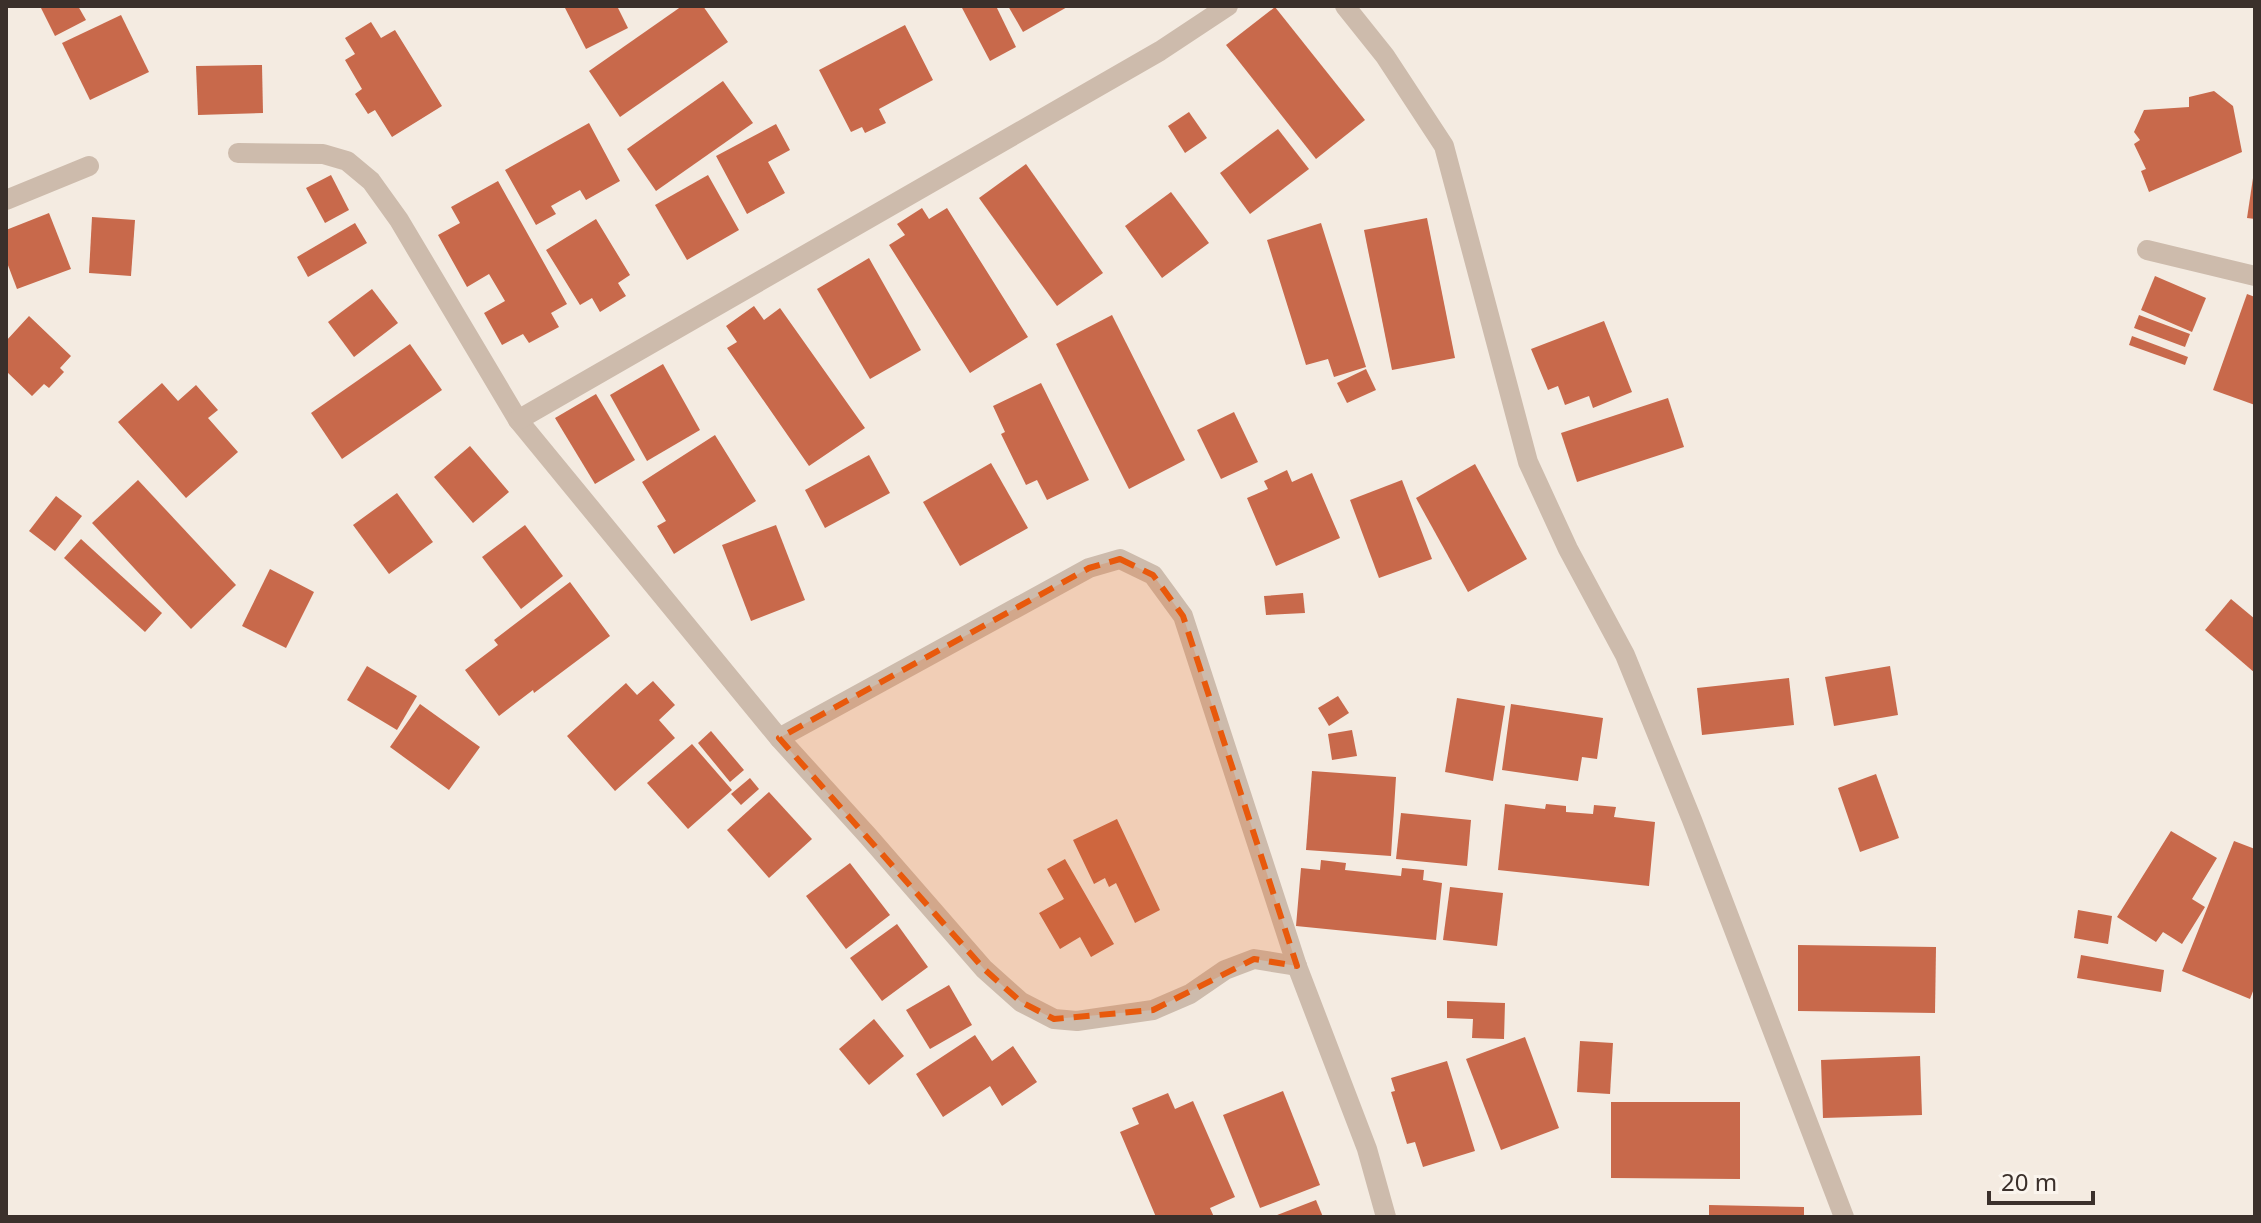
<svg xmlns="http://www.w3.org/2000/svg" width="2261" height="1223" font-family="'Noto Sans',sans-serif">
<rect width="100%" height="100%" fill="#f4ebe1"/>
<!-- building -->
<g fill="#c8694b">
<polygon points="40,6 78,6 86,20 55,36"/>
<polygon points="564,6 617,6 628,28 586,49"/>
<polygon points="682,6 703,6 728,42 620,117 589,71"/>
<polygon points="961,6 996,6 1016,47 990,61"/>
<polygon points="1008,6 1069,6 1023,32"/>
<polygon points="1275,7 1365,120 1316,159 1226,45"/>
<polygon points="121,15 149,72 90,100 62,43"/>
<polygon points="371,22 381,38 395,30 442,106 392,137 375,110 368,114 355,94 362,89 345,60 355,54 345,38"/>
<polygon points="905,25 933,80 879,109 886,123 865,133 862,127 851,132 819,70"/>
<polygon points="262,65 263,113 198,115 196,66"/>
<polygon points="723,81 753,123 656,191 627,149"/>
<polygon points="2214,91 2233,106 2242,152 2149,192 2141,171 2146,169 2134,144 2140,140 2134,132 2144,110 2189,107 2189,97"/>
<polygon points="1189,112 1207,138 1185,153 1168,126"/>
<polygon points="589,123 620,181 586,200 580,190 551,206 556,214 536,225 505,170"/>
<polygon points="776,124 790,150 768,162 785,193 747,214 716,156"/>
<polygon points="1278,129 1309,169 1250,214 1220,173"/>
<polygon points="1026,164 1103,273 1057,306 979,198"/>
<polygon points="331,175 349,210 325,223 306,188"/>
<polygon points="708,175 739,230 687,260 655,205"/>
<polygon points="2253,178 2255,178 2255,219 2247,218"/>
<polygon points="498,181 567,304 551,313 559,327 529,343 523,334 502,345 484,313 505,301 489,274 467,287 438,235 460,223 451,207"/>
<polygon points="1171,192 1209,243 1162,278 1125,226"/>
<polygon points="922,208 929,219 947,208 1028,337 970,373 889,245 905,235 897,224"/>
<polygon points="49,213 71,269 17,289 6,260 6,230"/>
<polygon points="92,217 135,220 131,276 89,273"/>
<polygon points="1427,218 1455,358 1392,370 1364,230"/>
<polygon points="596,219 630,275 618,283 626,296 600,312 592,298 580,305 546,250"/>
<polygon points="355,223 367,243 308,277 297,257"/>
<polygon points="1321,223 1366,367 1334,377 1328,359 1306,365 1267,240"/>
<polygon points="869,258 921,350 870,379 817,289"/>
<polygon points="2155,276 2206,298 2192,332 2141,310"/>
<polygon points="372,289 398,323 354,357 328,322"/>
<polygon points="2247,294 2255,297 2255,405 2213,390"/>
<polygon points="754,306 764,320 780,308 865,428 809,466 727,348 737,342 726,326"/>
<polygon points="1112,315 1185,460 1129,489 1056,344"/>
<polygon points="2139,315 2190,334 2185,347 2134,328"/>
<polygon points="29,316 71,356 60,368 64,372 49,388 44,384 32,396 6,371 6,341"/>
<polygon points="1604,321 1632,392 1593,408 1589,396 1565,405 1558,386 1548,390 1531,349"/>
<polygon points="2132,336 2188,357 2185,365 2129,345"/>
<polygon points="410,344 442,390 342,459 311,413"/>
<polygon points="663,364 700,430 647,461 610,395"/>
<polygon points="1366,369 1376,390 1347,403 1337,383"/>
<polygon points="162,383 178,401 196,385 218,410 208,418 238,452 186,498 118,422"/>
<polygon points="1041,383 1089,480 1047,500 1037,480 1026,485 1001,434 1005,432 993,406"/>
<polygon points="596,394 635,460 595,484 555,418"/>
<polygon points="1668,398 1684,447 1577,482 1561,433"/>
<polygon points="1234,412 1258,462 1221,479 1197,430"/>
<polygon points="715,435 756,501 674,554 657,526 666,521 642,482"/>
<polygon points="470,446 509,492 473,523 434,477"/>
<polygon points="869,455 890,493 825,528 805,490"/>
<polygon points="991,463 1028,528 960,566 923,502"/>
<polygon points="1475,464 1527,559 1468,592 1416,498"/>
<polygon points="1287,470 1292,482 1312,473 1340,538 1276,566 1247,498 1268,489 1264,481"/>
<polygon points="138,480 236,585 191,629 92,523"/>
<polygon points="1402,480 1432,559 1379,578 1350,500"/>
<polygon points="397,493 433,542 389,574 353,525"/>
<polygon points="56,496 82,516 55,551 29,531"/>
<polygon points="525,525 563,576 521,609 482,557"/>
<polygon points="776,525 805,600 751,621 722,545"/>
<polygon points="81,539 162,613 145,632 64,558"/>
<polygon points="270,569 314,592 286,648 242,626"/>
<polygon points="570,582 610,636 534,693 533,690 499,716 465,670 498,645 494,640"/>
<polygon points="1303,593 1305,613 1266,615 1264,596"/>
<polygon points="2231,599 2255,619 2255,673 2205,630"/>
<polygon points="367,666 417,696 397,730 347,700"/>
<polygon points="1890,666 1898,715 1834,726 1825,677"/>
<polygon points="1789,678 1794,725 1702,735 1697,688"/>
<polygon points="653,681 675,705 659,720 675,738 615,791 567,736 626,683 637,695"/>
<polygon points="1338,696 1349,713 1329,726 1318,708"/>
<polygon points="1457,698 1505,706 1493,781 1445,772"/>
<polygon points="420,704 480,747 449,790 390,747"/>
<polygon points="1511,704 1603,718 1597,759 1582,757 1578,781 1502,770"/>
<polygon points="1352,730 1357,756 1332,760 1328,734"/>
<polygon points="711,731 744,770 730,782 698,743"/>
<polygon points="692,744 732,790 688,829 647,783"/>
<polygon points="1312,771 1396,777 1391,856 1306,850"/>
<polygon points="1876,774 1899,838 1860,852 1838,788"/>
<polygon points="750,778 759,789 741,805 731,794"/>
<polygon points="769,792 812,839 769,878 727,830"/>
<polygon points="1505,804 1545,809 1546,804 1566,806 1566,812 1593,814 1594,805 1616,807 1614,817 1655,822 1649,886 1498,870"/>
<polygon points="1401,813 1471,820 1467,866 1396,859"/>
<polygon points="1117,819 1160,910 1135,923 1116,883 1109,887 1105,878 1094,884 1073,840"/>
<polygon points="2171,831 2217,858 2192,899 2205,907 2182,944 2163,932 2156,942 2117,917"/>
<polygon points="2234,841 2255,849 2255,986 2250,999 2182,971"/>
<polygon points="1065,859 1114,944 1091,957 1080,937 1060,949 1039,913 1064,899 1047,869"/>
<polygon points="1321,860 1346,863 1345,870 1401,876 1402,868 1424,870 1423,880 1442,883 1436,940 1296,926 1301,868 1320,870"/>
<polygon points="850,863 890,915 846,949 806,896"/>
<polygon points="1450,887 1503,893 1497,946 1443,940"/>
<polygon points="2078,910 2112,916 2108,944 2074,938"/>
<polygon points="897,924 928,967 882,1001 850,958"/>
<polygon points="1798,945 1936,947 1935,1013 1798,1011"/>
<polygon points="2081,955 2164,970 2161,992 2077,978"/>
<polygon points="949,985 972,1025 930,1049 906,1010"/>
<polygon points="1447,1001 1505,1003 1504,1039 1472,1038 1473,1019 1447,1018"/>
<polygon points="874,1019 904,1056 869,1085 839,1049"/>
<polygon points="975,1035 992,1061 1013,1046 1037,1082 1002,1106 990,1086 943,1117 916,1074"/>
<polygon points="1525,1037 1559,1128 1501,1150 1466,1059"/>
<polygon points="1580,1041 1613,1043 1610,1094 1577,1092"/>
<polygon points="1920,1056 1922,1115 1823,1118 1821,1060"/>
<polygon points="1447,1061 1475,1151 1423,1167 1415,1142 1407,1144 1391,1092 1395,1091 1391,1078"/>
<polygon points="1283,1091 1320,1185 1260,1208 1223,1115"/>
<polygon points="1168,1093 1175,1109 1193,1101 1235,1197 1210,1208 1214,1217 1156,1217 1120,1132 1139,1124 1132,1108"/>
<polygon points="1611,1102 1740,1102 1740,1179 1611,1178"/>
<polygon points="1316,1200 1323,1217 1272,1217"/>
<polygon points="1709,1205 1804,1207 1804,1217 1709,1217"/>
</g>
<g fill="none" stroke-linecap="round" stroke-linejoin="round">
<!-- street -->
<g stroke="#cdbbac" stroke-width="20">
<polyline points="1345,6 1385,56 1444,146 1528,462 1568,549 1625,655 1692,820 1844,1217"/>
<polyline points="238,153 323,154 347,161 371,181 399,220 518,420 779,738 868,836 984,969 1021,1002 1054,1019 1077,1021 1153,1010 1190,994 1225,970 1254,959 1297,966"/>
<polyline points="6,200 89,166"/>
<polyline points="2147,250 2255,276"/>
<polyline points="518,420 1160,51 1228,6"/>
<polyline points="779,738 1089,568 1120,559 1153,575 1183,616 1297,966 1367,1149 1386,1217"/>
</g>
</g>
<!-- marked area -->
<path fill="#e8590c" fill-opacity="0.2" stroke="#e8590c" stroke-width="6" stroke-dasharray="16 10" stroke-linejoin="round" d="M1120,559L1153,575L1183,616L1297,966L1254,959L1153,1010L1054,1019L1021,1002L984,969L779,738L1089,568Z"/>
<!-- border -->
<rect width="2261" height="1223" fill="none" stroke="#3b302b" stroke-width="16"/>
<!-- scale -->
<path d="M1989 1191v12h104v-12" fill="none" stroke="#3b302b" stroke-width="4"/>
<text x="2001" y="1191" font-size="24" fill="#3b302b" stroke="#fbf5ee" stroke-width="6" paint-order="stroke">20 m</text>
</svg>
